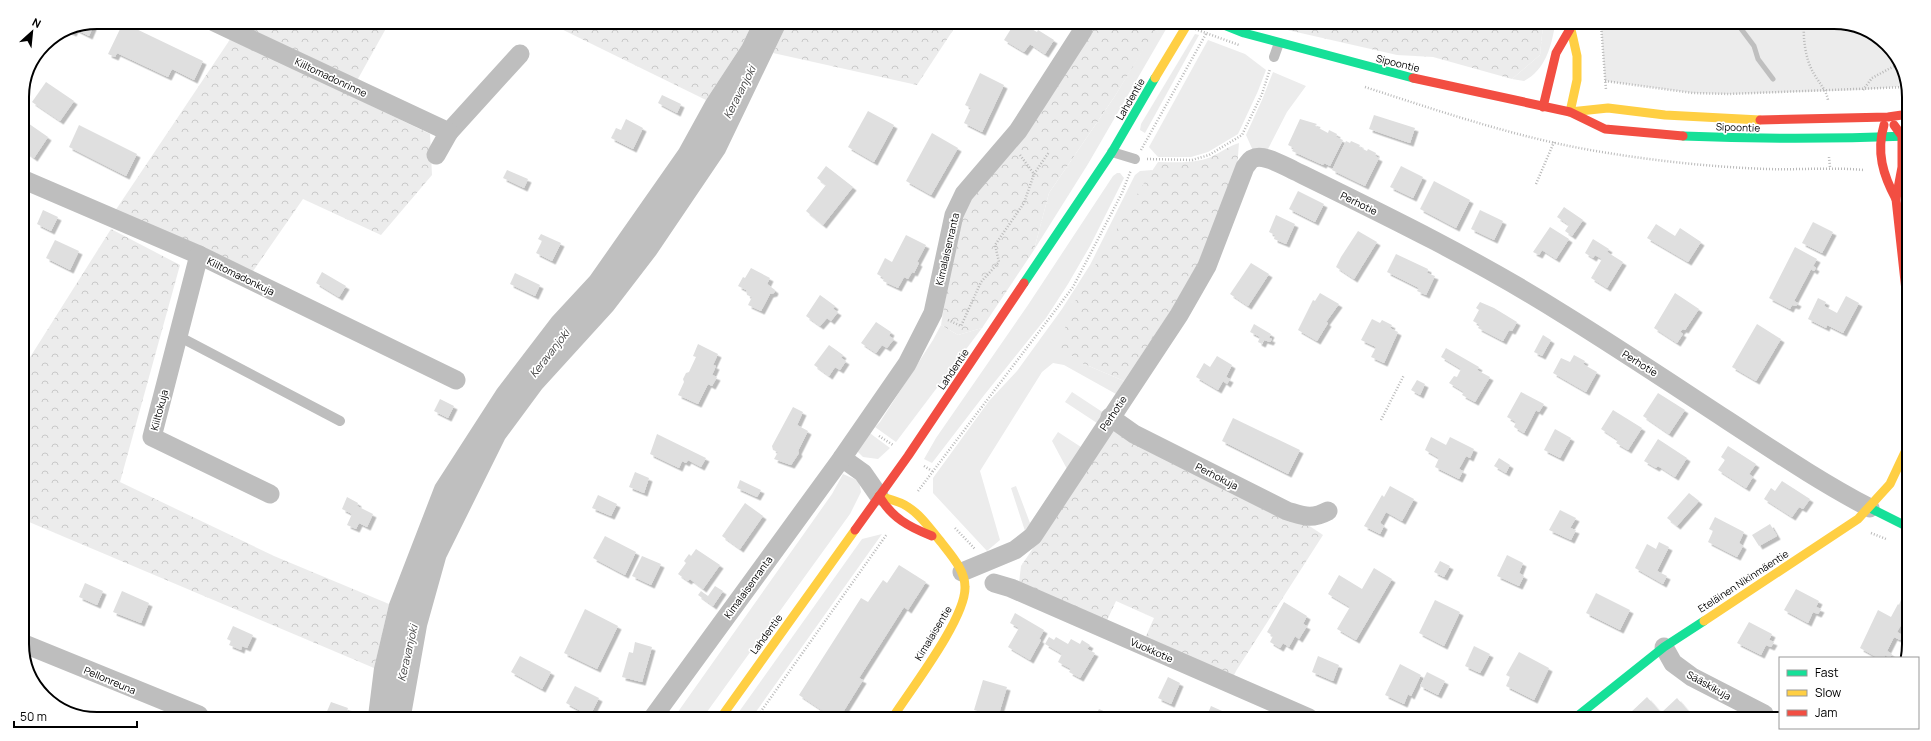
<svg xmlns="http://www.w3.org/2000/svg" width="1931" height="741" font-family="Manrope,sans-serif">
<defs>
<pattern id="forest-crowns" width="20" height="18" patternUnits="userSpaceOnUse"><rect width="20" height="18" fill="#ececec"/><path d="M2 6a3 3 0 1 1 6 0M12 15a3 3 0 1 1 6 0" fill="none" stroke="#c9c9c9"/></pattern>
<filter id="shadow"><feDropShadow dx="3.5" dy="3.5" stdDeviation="0" flood-color="#0004"/></filter>
</defs>
<rect width="100%" height="100%" fill="#fff"/>
<!-- green -->
<g fill="#ececec">
<polygon points="1158,24 1169,24 1088,164 1034,250 1049,193 1115,96"/>
<path d="M1543,25H1555C1551,48 1545,70 1524,81L1512,79L1540,55Z"/>
<polygon points="1601,25 1858,26 1894,52 1906,86 1863,90 1729,94 1693,93 1605,81"/>
<polygon points="1195,34 1199,35 1145,133 1140,130 1141,124"/>
<polygon points="1208,40 1245,54 1266,70 1258,91 1238,134 1208,152 1191,157 1158,157 1149,147"/>
<polygon points="1273,72 1306,86 1287,112 1268,149 1254,153 1246,135 1262,100"/>
<polygon points="1153,170 1114,235 1084,364 1124,381 1116,394 1064,365 1053,363 1042,372 980,471 1000,540 987,551 933,493 933,478 989,401 1017,371 1062,309 1090,265 1135,175 1140,171"/>
<polygon points="1117,173 1120,173 1124,178 1090,246 1068,284 1046,318 985,394 932,463 924,459 936,438 1028,305 1113,176"/>
<polygon points="941,325 958,335 982,328 896,442 875,427 880,422 933,340"/>
<polygon points="1072,392 1107,415 1029,534 1025,531 1011,488 1016,486 1030,523 1067,469 1052,441 1058,432 1081,447 1097,423 1065,402"/>
<polygon points="867,431 890,448 878,459 863,457 858,452 857,445"/>
<polygon points="843,474 859,481 861,492 850,514 704,716 675,716 832,494"/>
<polygon points="882,534 753,716 736,716 862,539"/>
</g>
<!-- forest -->
<g fill="url(#forest-crowns)">
<polygon points="238,22 389,23 349,95 430,134 432,175 381,235 303,199 251,274 115,211 229,41"/>
<polygon points="549,23 752,24 742,45 706,100"/>
<polygon points="787,24 957,24 917,85 773,53"/>
<polygon points="1096,24 1159,24 1115,96 1049,193 1034,250 982,328 958,335 941,325 948,283 965,207 1024,136"/>
<polygon points="1266,25 1543,25 1540,55 1512,79 1433,57 1397,55"/>
<path d="M1239,143L1237,169L1199,268L1124,381L1084,364L1058,346L1078,294L1144,183L1158,162C1176,162 1194,164 1211,157C1221,152 1229,146 1239,143Z"/>
<polygon points="111,229 180,265 120,482 274,556 389,604 374,668 22,519 22,370"/>
<polygon points="1116,426 1287,511 1323,535 1236,671 1230,684 1142,645 1154,618 1116,601 1103,629 1018,591 1021,566"/>
</g>
<!-- water -->
<polygon fill="#bfbfbf" points="752,24 787,24 725,153 656,255 613,311 542,389 505,439 446,558 427,626 411,716 368,716 374,668 389,604 435,485 497,389 552,317 590,276 679,149 706,100 742,45"/>
<g fill="none" stroke-linecap="round" stroke-linejoin="round">
<!-- stream -->
<polyline stroke="#bfbfbf" stroke-width="5" points="1739,26 1754,46 1758,59 1773,79"/>
</g>
<!-- building -->
<g fill="#dfdfdf" filter="url(#shadow)">
<polygon points="95,22 89,36 75,29 73,33 66,30"/>
<polygon points="1014,24 1023,24 1037,32 1038,30 1054,40 1045,54 1030,44 1024,52 1004,40"/>
<polygon points="130,26 203,61 194,80 172,69 168,77 117,53 115,57 108,54 121,27 128,30"/>
<polygon points="980,73 1004,85 982,132 964,123 971,108 965,105"/>
<polygon points="46,82 74,101 60,121 32,102"/>
<polygon points="662,95 681,104 677,113 658,103"/>
<polygon points="868,111 894,125 874,162 848,147"/>
<polygon points="1374,115 1415,128 1410,143 1369,129"/>
<polygon points="22,119 48,137 34,158 22,149"/>
<polygon points="626,119 643,128 633,149 611,138 616,128 621,130"/>
<polygon points="1300,119 1317,124 1315,126 1328,133 1329,130 1337,134 1336,137 1343,140 1330,166 1324,163 1323,165 1292,151 1294,148 1288,145"/>
<polygon points="79,125 137,154 126,176 69,147"/>
<polygon points="932,133 958,148 931,195 906,181"/>
<polygon points="1346,141 1350,143 1351,141 1360,145 1359,147 1367,151 1368,149 1376,153 1375,156 1379,158 1365,186 1332,170"/>
<polygon points="826,166 853,187 823,225 806,211 826,185 817,178"/>
<polygon points="1401,166 1423,177 1413,198 1390,187"/>
<polygon points="507,170 528,179 524,188 503,178"/>
<polygon points="1434,181 1470,200 1456,228 1420,209"/>
<polygon points="1298,191 1324,204 1315,222 1289,209"/>
<polygon points="1564,207 1583,220 1572,236 1565,231 1569,225 1557,217"/>
<polygon points="43,210 58,217 51,231 37,224"/>
<polygon points="1480,210 1503,221 1494,240 1471,229"/>
<polygon points="1276,215 1295,224 1286,244 1274,239 1275,235 1269,232"/>
<polygon points="1813,222 1833,232 1822,253 1802,243"/>
<polygon points="1656,224 1675,236 1680,228 1701,242 1688,262 1647,238"/>
<polygon points="1550,227 1569,239 1556,259 1542,250 1539,255 1533,252"/>
<polygon points="1358,231 1377,242 1354,279 1336,267 1341,257"/>
<polygon points="541,234 561,243 552,261 536,253 542,241 538,239"/>
<polygon points="906,235 926,245 917,262 919,263 914,273 912,272 908,279 904,277 898,288 883,281 884,278 877,274 885,258 892,262"/>
<polygon points="1593,239 1609,249 1607,252 1623,262 1607,288 1591,278 1602,259 1595,255 1593,258 1585,253"/>
<polygon points="55,240 79,251 70,270 46,258"/>
<polygon points="1795,247 1817,259 1813,266 1816,268 1814,271 1811,269 1794,301 1798,303 1796,306 1792,305 1790,309 1769,298"/>
<polygon points="1396,254 1428,269 1427,273 1435,276 1426,295 1417,291 1419,288 1387,272"/>
<polygon points="1251,263 1269,274 1248,306 1230,294"/>
<polygon points="751,268 770,278 767,284 775,290 774,293 770,294 761,311 748,305 752,297 747,295 746,290 738,286 743,277 745,278"/>
<polygon points="322,272 346,286 339,297 316,283"/>
<polygon points="515,273 540,285 535,296 510,284"/>
<polygon points="1320,293 1339,304 1326,322 1328,323 1317,341 1298,330 1313,300 1315,301"/>
<polygon points="1675,293 1699,309 1685,330 1683,329 1680,332 1683,334 1677,343 1654,328"/>
<polygon points="820,295 835,306 833,309 838,312 831,321 827,318 820,326 806,316"/>
<polygon points="1846,296 1859,303 1843,333 1827,325 1826,328 1808,319 1818,298 1826,302 1824,306 1837,313"/>
<polygon points="1480,302 1494,308 1517,322 1512,331 1509,330 1503,341 1478,328 1480,325 1473,321 1479,310 1476,308"/>
<polygon points="1372,319 1380,323 1382,320 1392,325 1390,328 1398,332 1384,363 1371,357 1376,347 1361,340"/>
<polygon points="876,322 891,332 889,336 894,339 887,348 882,345 876,353 861,343"/>
<polygon points="1254,324 1271,334 1269,338 1272,339 1270,342 1264,340 1262,344 1258,342 1260,337 1250,332"/>
<polygon points="1757,324 1781,339 1756,381 1732,367"/>
<polygon points="1543,335 1551,340 1542,356 1534,352"/>
<polygon points="698,344 718,354 713,365 716,366 712,375 717,377 712,386 708,384 698,404 678,395 684,382 683,379 686,373 689,372 696,357 693,356"/>
<polygon points="829,345 843,355 841,358 846,361 840,370 835,367 829,376 814,365"/>
<polygon points="1446,348 1479,367 1477,370 1490,377 1475,402 1462,395 1464,392 1449,383 1454,376 1457,377 1461,369 1441,357"/>
<polygon points="1574,355 1585,361 1583,364 1597,372 1586,392 1553,373 1561,358 1570,362"/>
<polygon points="1217,356 1232,365 1226,377 1230,379 1227,384 1223,381 1218,390 1196,377 1204,363 1210,367"/>
<polygon points="1417,380 1425,384 1420,395 1411,390"/>
<polygon points="1521,392 1544,404 1539,412 1536,410 1524,433 1514,427 1516,422 1507,417"/>
<polygon points="1658,393 1685,410 1669,434 1643,416"/>
<polygon points="440,399 454,406 448,418 434,411"/>
<polygon points="793,407 803,412 797,425 808,431 798,451 799,453 791,465 774,459 778,452 773,450 772,446"/>
<polygon points="1613,410 1642,428 1628,450 1616,443 1618,440 1601,429"/>
<polygon points="1233,418 1300,450 1288,474 1222,441"/>
<polygon points="1555,429 1571,438 1560,458 1544,450"/>
<polygon points="657,434 706,458 701,467 688,460 686,463 682,461 679,468 650,454"/>
<polygon points="1431,437 1446,445 1450,437 1474,449 1470,458 1466,456 1459,469 1463,471 1459,479 1435,467 1439,458 1425,450"/>
<polygon points="1658,439 1687,458 1675,477 1658,466 1656,468 1644,461"/>
<polygon points="1728,446 1756,464 1749,474 1753,477 1746,488 1718,470 1725,460 1721,457"/>
<polygon points="1499,458 1510,465 1506,473 1494,466"/>
<polygon points="635,472 649,478 644,493 629,487"/>
<polygon points="740,480 761,490 757,497 737,488"/>
<polygon points="1782,481 1810,499 1803,509 1799,507 1792,517 1764,499 1771,488 1775,491"/>
<polygon points="1390,486 1414,499 1402,521 1386,512 1380,523 1384,526 1380,534 1364,526 1382,495 1384,497"/>
<polygon points="1689,493 1699,501 1677,526 1667,518"/>
<polygon points="598,495 617,504 611,516 592,508"/>
<polygon points="347,497 358,503 357,506 373,514 367,527 359,523 356,529 347,525 352,514 342,509"/>
<polygon points="745,503 763,516 740,549 722,536"/>
<polygon points="1560,510 1576,518 1570,528 1576,530 1571,540 1549,530"/>
<polygon points="1715,517 1744,532 1739,543 1743,546 1737,557 1708,542 1713,531 1709,529"/>
<polygon points="1770,524 1777,536 1759,546 1752,535"/>
<polygon points="605,536 636,552 625,575 593,558"/>
<polygon points="1659,542 1669,547 1657,571 1667,576 1663,584 1635,568 1647,544 1656,549"/>
<polygon points="696,549 720,565 703,589 690,579 688,581 678,574 686,563 684,561 689,554 691,556"/>
<polygon points="1507,555 1523,563 1519,573 1524,576 1519,586 1497,576"/>
<polygon points="642,556 661,564 651,585 632,576"/>
<polygon points="1440,561 1450,566 1444,577 1434,572"/>
<polygon points="899,565 926,582 908,610 904,607 859,678 863,680 840,717 832,717 799,695 861,598 868,602 883,580 887,583"/>
<polygon points="1374,568 1392,579 1356,640 1337,629 1350,607 1328,594 1339,575 1362,589"/>
<polygon points="85,583 103,591 97,605 79,597"/>
<polygon points="715,586 723,591 713,606 698,595 701,591 708,596"/>
<polygon points="1796,589 1819,601 1816,607 1821,609 1818,614 1813,612 1808,623 1784,610"/>
<polygon points="1905,589 1905,625 1902,623 1897,632 1902,635 1900,640 1894,637 1887,651 1892,654 1890,658 1885,655 1884,658 1878,658 1860,648 1878,610 1891,617 1898,604 1899,605"/>
<polygon points="122,591 149,603 141,623 113,612"/>
<polygon points="1596,593 1630,610 1620,630 1586,613"/>
<polygon points="1435,600 1460,612 1444,646 1419,633"/>
<polygon points="1284,602 1307,616 1303,624 1307,626 1299,639 1295,636 1289,647 1283,643 1280,648 1270,642 1273,636 1267,632"/>
<polygon points="585,609 618,626 597,669 564,653"/>
<polygon points="1015,613 1044,630 1039,639 1041,640 1030,660 1008,647 1019,628 1010,623"/>
<polygon points="1749,622 1772,634 1769,640 1774,642 1771,647 1766,645 1761,655 1737,643"/>
<polygon points="233,626 253,635 247,648 242,646 241,650 229,645 231,641 227,639"/>
<polygon points="1049,637 1054,640 1056,637 1068,644 1071,639 1080,644 1082,640 1090,645 1087,649 1095,653 1080,678 1069,672 1071,669 1058,662 1062,654 1045,644"/>
<polygon points="635,642 652,647 642,682 622,677 629,652 633,653"/>
<polygon points="1474,646 1490,654 1480,673 1465,666"/>
<polygon points="1519,652 1549,668 1534,700 1506,686 1510,677 1506,675"/>
<polygon points="520,656 551,672 542,689 511,672"/>
<polygon points="1318,656 1339,665 1333,681 1312,672"/>
<polygon points="1400,664 1421,675 1411,696 1408,694 1404,704 1385,695"/>
<polygon points="1427,672 1445,681 1438,695 1420,686"/>
<polygon points="1168,677 1180,683 1171,704 1158,698"/>
<polygon points="983,680 1007,687 998,717 974,710"/>
<polygon points="575,686 599,698 590,716 566,703"/>
<polygon points="1647,697 1661,713 1677,698 1689,712 1682,719 1633,719 1629,714"/>
<polygon points="331,702 348,708 345,716 325,716"/>
<polygon points="1211,706 1231,715 1229,718 1206,718"/>
<polygon points="1099,709 1117,717 1095,717"/>
<polygon points="1711,712 1717,719 1703,719"/>
</g>
<g fill="none" stroke-linecap="round" stroke-linejoin="round">
<!-- path -->
<g stroke="#b9b9b9" stroke-width="2.5" stroke-dasharray="1 2" stroke-linecap="butt">
<polyline points="1601,25 1606,90"/>
<path d="M1804,26C1803,40 1806,60 1813,72C1818,82 1826,89 1828,100"/>
<polyline points="1605,81 1693,93 1729,94 1907,87"/>
<path d="M1365,87C1442,112 1521,139 1602,152C1656,161 1712,167 1767,169C1800,170 1832,167 1864,170"/>
<polyline points="1863,90 1872,78 1898,64"/>
<polyline points="1141,150 1207,32"/>
<polyline points="1020,155 1034,174"/>
<polyline points="1829,157 1830,167"/>
<polyline points="1147,159 1192,160 1209,155 1242,135 1262,94 1270,69"/>
<polyline points="1536,184 1554,142"/>
<polyline points="948,320 961,326 981,282 999,262 995,245 1024,203 1034,174 1049,152"/>
<polyline points="1381,420 1404,375"/>
<polyline points="879,436 893,445"/>
<polyline points="924,466 932,471"/>
<polyline points="918,491 1073,287 1122,193 1131,170"/>
<polyline points="955,528 975,549"/>
<polyline points="1871,533 1886,539"/>
<polyline points="757,717 887,534"/>
</g>
<!-- lane -->
<g stroke="#bebebe" stroke-width="10">
<polyline points="1274,57 1279,43"/>
<polyline points="1112,152 1135,159"/>
<polyline points="178,336 340,421"/>
</g>
<!-- street -->
<g stroke="#bebebe" stroke-width="19">
<polyline points="214,22 449,132 520,54"/>
<polyline points="436,155 449,132"/>
<polyline points="22,179 199,255 456,380"/>
<polyline points="199,255 152,437 270,494"/>
<path d="M1110,417L1134,434L1287,511C1304,516 1311,520 1328,511"/>
<polyline points="842,458 863,473 879,496"/>
<path d="M962,572L1015,550L1033,536L1179,315L1207,266L1245,167C1247,165 1249,161 1252,159C1263,153 1282,165 1293,170C1385,215 1476,259 1563,314C1618,348 1672,384 1727,420C1773,450 1820,482 1870,508"/>
<polyline points="994,583 1011,588 1309,718"/>
<polyline points="22,643 199,715"/>
<polyline points="1664,647 1673,663 1692,677 1764,714"/>
<polyline points="654,716 842,458 907,364 933,313 954,215 964,194 1018,131 1083,30"/>
</g>
<!-- fast -->
<g stroke="#16e098" stroke-width="9">
<polyline points="1224,25 1244,33 1413,78"/>
<path d="M1683,136C1758,139 1833,139 1909,136"/>
<polyline points="1024,283 1112,152 1155,78"/>
<polyline points="1870,508 1906,526"/>
<polyline points="1575,718 1664,647 1704,621"/>
</g>
<!-- slow -->
<g stroke="#ffcf43" stroke-width="9">
<polyline points="1570,25 1577,56 1577,80 1570,112"/>
<polyline points="1155,78 1187,25"/>
<polyline points="1570,112 1608,108 1665,115 1760,120"/>
<path d="M879,496C888,499 900,501 908,507C921,515 931,530 941,542C951,555 965,570 965,587C966,618 911,689 893,717"/>
<polyline points="1704,621 1858,519 1890,484 1906,450"/>
<polyline points="722,716 855,530"/>
</g>
<!-- jam -->
<g stroke="#f24e42" stroke-width="9">
<polyline points="1413,78 1570,112 1605,129 1683,136"/>
<polyline points="1543,107 1556,53 1570,29"/>
<polyline points="1760,120 1888,117 1909,114"/>
<path d="M1884,125C1876,152 1883,175 1896,199"/>
<polyline points="1894,125 1902,136 1902,167 1896,199 1907,300"/>
<path d="M879,496C892,518 909,527 932,536"/>
<polyline points="855,530 908,456 1024,283"/>
</g>
<!-- path-bridge -->
<polyline stroke="#b9b9b9" stroke-width="2.5" stroke-dasharray="1 2" stroke-linecap="butt" points="1184,25 1239,45"/>
</g>
<g text-anchor="middle" dominant-baseline="central" stroke-width="3.5" stroke-linejoin="round" paint-order="stroke">
<!-- street labels -->
<g font-size="10" fill="#000" stroke="#fff">
<text transform="translate(1398 63) rotate(14)">Sipoontie</text>
<text transform="translate(331 77) rotate(25)">Kiiltomadonrinne</text>
<text transform="translate(1130 99) rotate(-60)">Lahdentie</text>
<text transform="translate(1738 127) rotate(2)">Sipoontie</text>
<text transform="translate(1359 203) rotate(26)">Perhotie</text>
<text transform="translate(947 249) rotate(-77)">Kimalaisenranta</text>
<text transform="translate(241 276) rotate(26)">Kiiltomadonkuja</text>
<text transform="translate(1640 363) rotate(32)">Perhotie</text>
<text transform="translate(953 369) rotate(-56)">Lahdentie</text>
<text transform="translate(159 410) rotate(-75)">Kiiltokuja</text>
<text transform="translate(1113 413) rotate(-56)">Perhotie</text>
<text transform="translate(1217 476) rotate(27)">Perhokuja</text>
<text transform="translate(1743 581) rotate(-33)">Eteläinen Nikinmäentie</text>
<text transform="translate(748 587) rotate(-54)">Kimalaisenranta</text>
<text transform="translate(933 633) rotate(-59)">Kimalaisentie</text>
<text transform="translate(766 634) rotate(-54)">Lahdentie</text>
<text transform="translate(1152 650) rotate(24)">Vuokkotie</text>
<text transform="translate(110 680) rotate(23)">Pellonreuna</text>
<text transform="translate(1709 685) rotate(29)">Sääskikuja</text>
</g>
<!-- water labels -->
<g font-size="11" font-style="italic" fill="#444" stroke="#fff">
<text transform="translate(739 92) rotate(-63)">Keravanjoki</text>
<text transform="translate(549 353) rotate(-52)">Keravanjoki</text>
<text transform="translate(407 653) rotate(-77)">Keravanjoki</text>
</g>
</g>
<!-- crop -->
<path d="M0 0H1931V741H0ZM97 29H1834A68 68 0 0 1 1902 97V644A68 68 0 0 1 1834 712H97A68 68 0 0 1 29 644V97A68 68 0 0 1 97 29Z" fill="#fff" fill-rule="evenodd"/>
<path fill="none" stroke="#000" stroke-width="2" d="M97 29H1834A68 68 0 0 1 1902 97V644A68 68 0 0 1 1834 712H97A68 68 0 0 1 29 644V97A68 68 0 0 1 97 29Z"/>
<!-- legend -->
<rect x="1779" y="657" width="140" height="72" fill="#ffffff" stroke="#999999"/>
<rect x="1787" y="670" width="20" height="6" fill="#16e098" stroke="#999999"/>
<text x="1815" y="677" font-size="12" fill="#000000">Fast</text>
<rect x="1787" y="690" width="20" height="6" fill="#ffcf43" stroke="#999999"/>
<text x="1815" y="697" font-size="12" fill="#000000">Slow</text>
<rect x="1787" y="710" width="20" height="6" fill="#f24e42" stroke="#999999"/>
<text x="1815" y="717" font-size="12" fill="#000000">Jam</text>
<!-- north arrow -->
<g transform="translate(32 32) rotate(27)" stroke="#ffffff" stroke-width="3" paint-order="stroke">
<path d="M0-3L7 15L0 10L-7 15Z" fill="#000000"/>
<text y="-6" font-size="11" font-weight="bold" text-anchor="middle" fill="#000000">N</text>
</g>
<!-- scale -->
<path d="M14 721v6h123v-6" fill="none" stroke="#000000" stroke-width="2"/>
<text x="20" y="721" font-size="12" fill="#000000" stroke="#ffffff" stroke-width="3" paint-order="stroke">50 m</text>
</svg>
